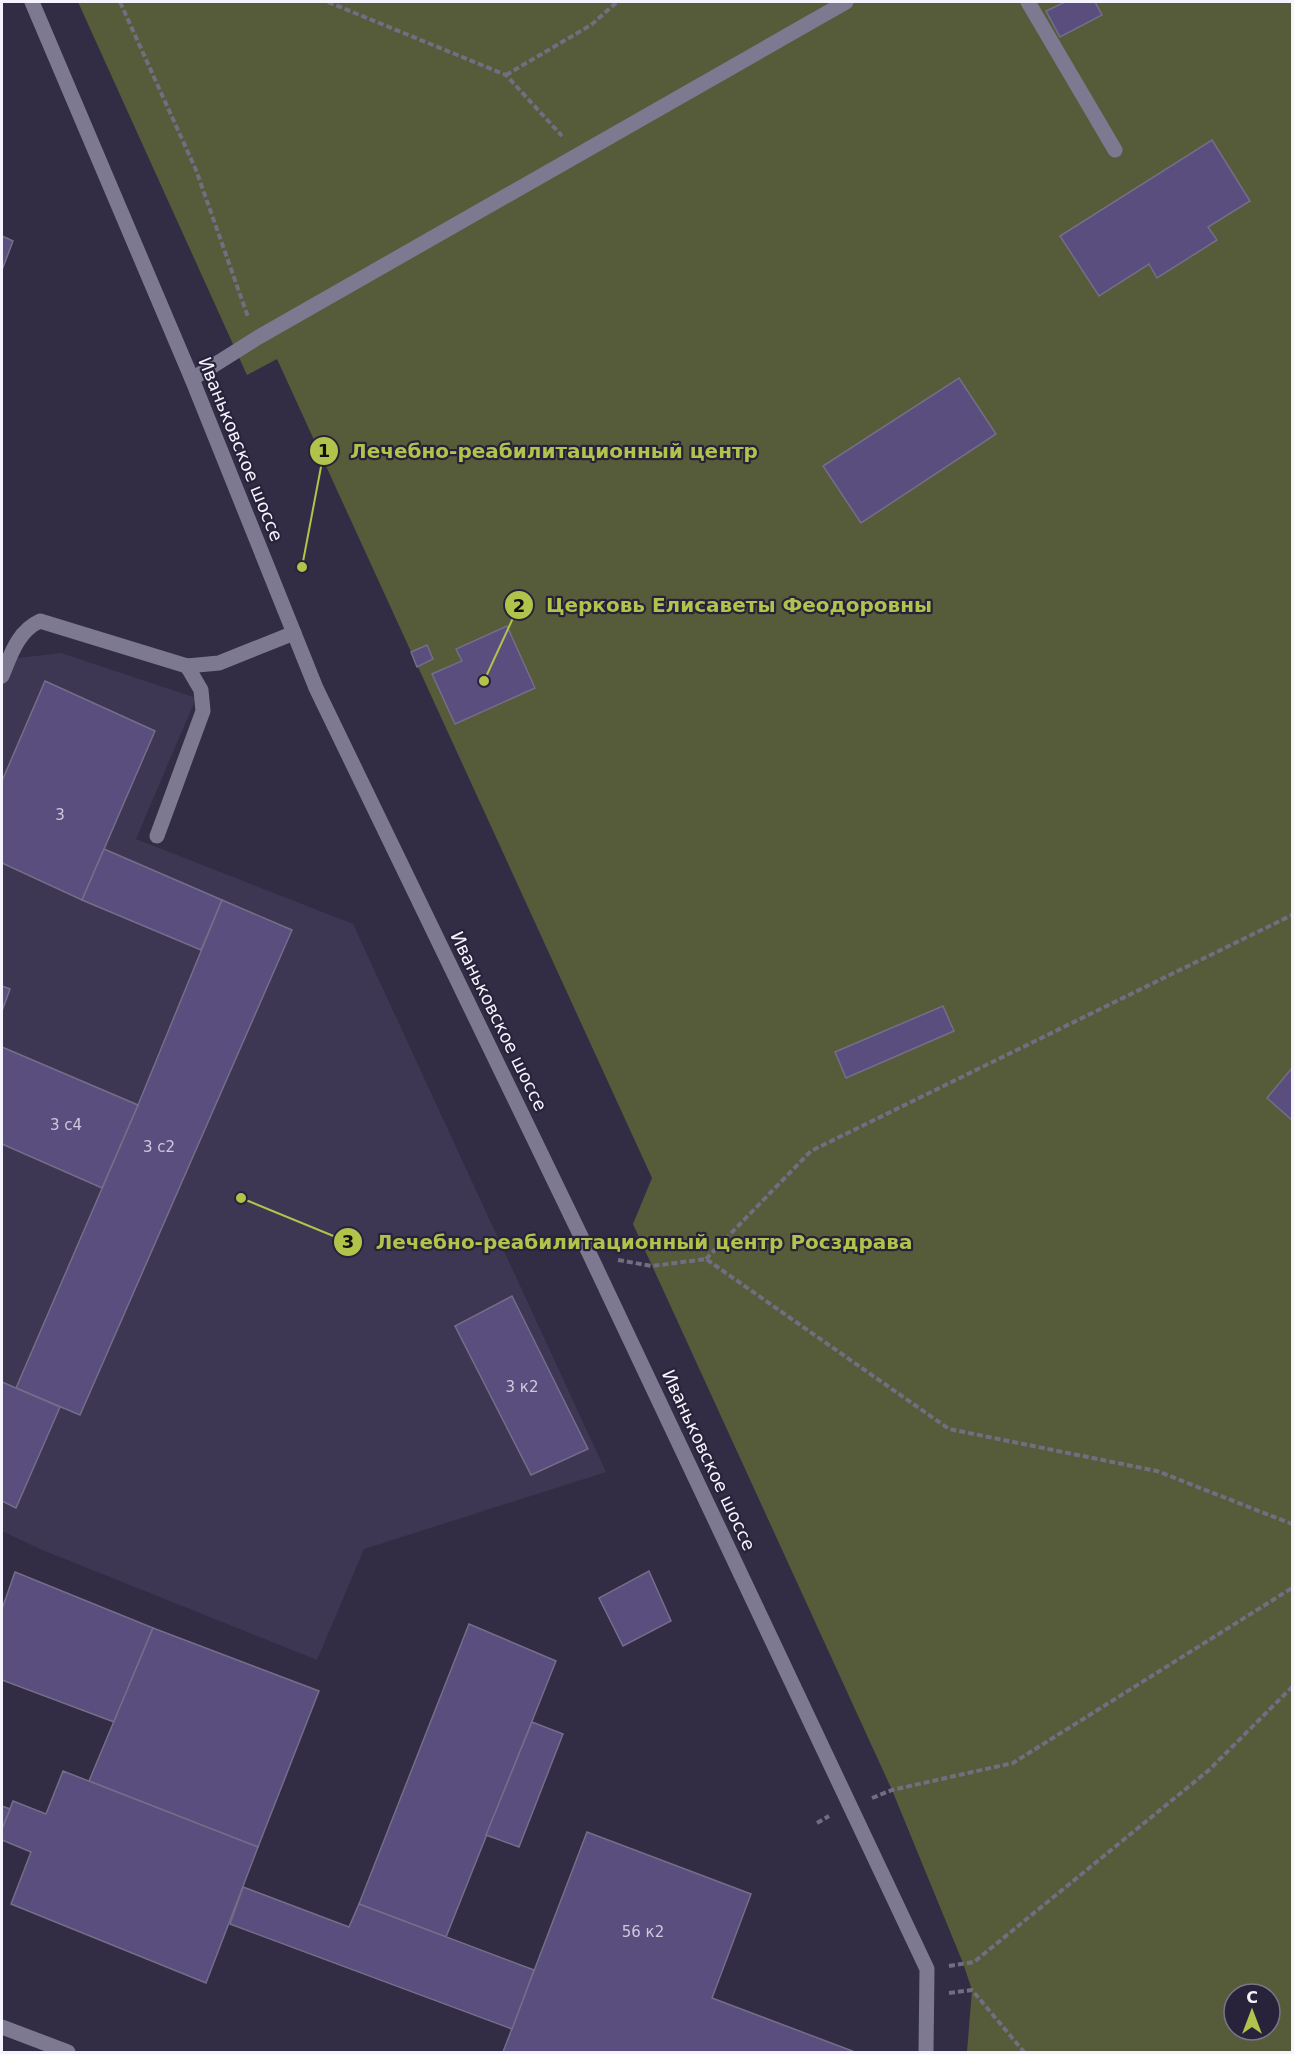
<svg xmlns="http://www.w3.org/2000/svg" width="1294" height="2054" font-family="'DejaVu Sans',sans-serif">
<rect width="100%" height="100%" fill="#322d45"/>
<!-- built -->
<polygon fill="#3e3754" points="61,653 196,698 136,839 353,924 606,1472 364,1549 317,1660 40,1549 2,1531 2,660"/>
<!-- green -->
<path fill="#565c39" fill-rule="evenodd" d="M78,2H1292V2052H967L972,1990L963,1963L892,1790L633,1224L652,1178L277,359L247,375ZM1234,1994H1270V2030H1234Z"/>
<!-- building -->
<g fill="#5a4e7e" stroke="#746e89" stroke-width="1.5">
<polygon points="1065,2 1095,2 1102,15 1060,37 1046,11"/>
<polygon points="1212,140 1250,201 1208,227 1217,240 1157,278 1149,264 1099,296 1060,236"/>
<polygon points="2,236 13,241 2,270"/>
<polygon points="959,378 996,434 861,523 823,466"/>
<polygon points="507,626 535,688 455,724 432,674 462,661 456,649"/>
<polygon points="427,645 433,659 417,667 411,652"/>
<polygon points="45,681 155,731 82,900 2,863 2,781"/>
<polygon points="104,849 222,900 201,950 82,900"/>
<polygon points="222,900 292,930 80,1415 16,1388 138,1105"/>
<polygon points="2,986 10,989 2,1011"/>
<polygon points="943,1006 954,1031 846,1078 835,1052"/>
<polygon points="2,1047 138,1105 102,1188 2,1144"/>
<polygon points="1292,1068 1292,1120 1267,1098"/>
<polygon points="512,1296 588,1449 531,1475 455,1326"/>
<polygon points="2,1382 60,1407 16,1508 2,1501"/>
<polygon points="649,1571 671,1621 623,1646 599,1598"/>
<polygon points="15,1572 153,1628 114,1722 2,1680 2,1609"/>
<polygon points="469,1624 556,1661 446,1937 359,1904"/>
<polygon points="153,1628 319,1691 258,1847 89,1781"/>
<polygon points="532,1722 563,1734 519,1847 486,1835"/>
<polygon points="63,1771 258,1847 206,1983 11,1904 31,1852 2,1840 2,1829 13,1801 46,1814"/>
<polygon points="2,1806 10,1809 2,1829"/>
<polygon points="587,1832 751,1894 712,1998 855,2052 503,2052"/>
<polygon points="243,1887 349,1927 359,1904 534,1970 512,2029 230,1924"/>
</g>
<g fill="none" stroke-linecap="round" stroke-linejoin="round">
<!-- path -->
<g stroke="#726d81" stroke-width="4" stroke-dasharray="6 3" stroke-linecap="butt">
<polyline points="120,2 196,170 248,317"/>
<polyline points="328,2 506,75 562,136"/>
<polyline points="506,75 591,25 617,2"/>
<polyline points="706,1259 811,1151 1292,915"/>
<polyline points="618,1260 652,1266 706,1259 949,1429 1157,1471 1292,1524"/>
<polyline points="872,1798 892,1790 1013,1763 1292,1588"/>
<polyline points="817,1823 829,1816"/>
<polyline points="949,1966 974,1962 1209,1770 1292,1687"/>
<polyline points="949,1993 972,1990 1024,2052"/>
</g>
<!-- minor -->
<g stroke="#7d7990" stroke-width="15">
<polyline points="32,2 192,379 316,688 590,1255 927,1969 926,2052"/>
<polyline points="1028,2 1115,150"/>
<polyline points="192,379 257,338 846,2"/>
<path d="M2,676C11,654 18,631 40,621L187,666L219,663L294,633"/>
<polyline points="157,836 203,711 201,690 187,666"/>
<polyline points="2,2027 68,2052"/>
</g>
</g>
<g text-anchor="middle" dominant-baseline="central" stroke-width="4.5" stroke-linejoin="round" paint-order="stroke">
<!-- number labels -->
<g font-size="15" fill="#cecadd">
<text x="60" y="815">3</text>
<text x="66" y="1125">3 с4</text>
<text x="159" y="1147">3 с2</text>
<text x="522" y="1387">3 к2</text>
<text x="643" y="1932">56 к2</text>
</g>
<!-- street labels -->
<g font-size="18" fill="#f5f3fd" stroke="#28233a">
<text transform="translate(241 449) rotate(68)">Иваньковское шоссе</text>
<text transform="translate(499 1021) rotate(64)">Иваньковское шоссе</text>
<text transform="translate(709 1460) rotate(65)">Иваньковское шоссе</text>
</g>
</g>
<!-- callouts -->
<path fill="none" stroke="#b2c34c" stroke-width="2" d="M302 567L324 451M484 681L519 605M241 1198L348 1242"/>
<g fill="#b2c34c" stroke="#28233a" stroke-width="2">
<circle cx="302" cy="567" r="6"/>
<circle cx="484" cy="681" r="6"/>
<circle cx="241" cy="1198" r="6"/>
<circle cx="324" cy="451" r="15"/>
<circle cx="519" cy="605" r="15"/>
<circle cx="348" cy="1242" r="15"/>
</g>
<g font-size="18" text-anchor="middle" font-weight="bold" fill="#111">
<text x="324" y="457">1</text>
<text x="519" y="612">2</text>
<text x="348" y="1248">3</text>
</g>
<g font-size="20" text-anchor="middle" font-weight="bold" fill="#b2c34c" stroke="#28233a" stroke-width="4.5" stroke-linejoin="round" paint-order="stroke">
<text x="554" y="458">Лечебно-реабилитационный центр</text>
<text x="739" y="612">Церковь Елисаветы Феодоровны</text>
<text x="644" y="1249">Лечебно-реабилитационный центр Росздрава</text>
</g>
<!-- border -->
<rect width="1294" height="2054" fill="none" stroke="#f5f3fd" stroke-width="6"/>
<!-- north arrow -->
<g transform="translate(1252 2012)"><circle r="28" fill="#28233a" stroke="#7a7688" stroke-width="1.5"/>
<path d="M0-4.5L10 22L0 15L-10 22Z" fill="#b2c34c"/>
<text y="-9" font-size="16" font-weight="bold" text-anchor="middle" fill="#f5f3fd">С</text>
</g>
</svg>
